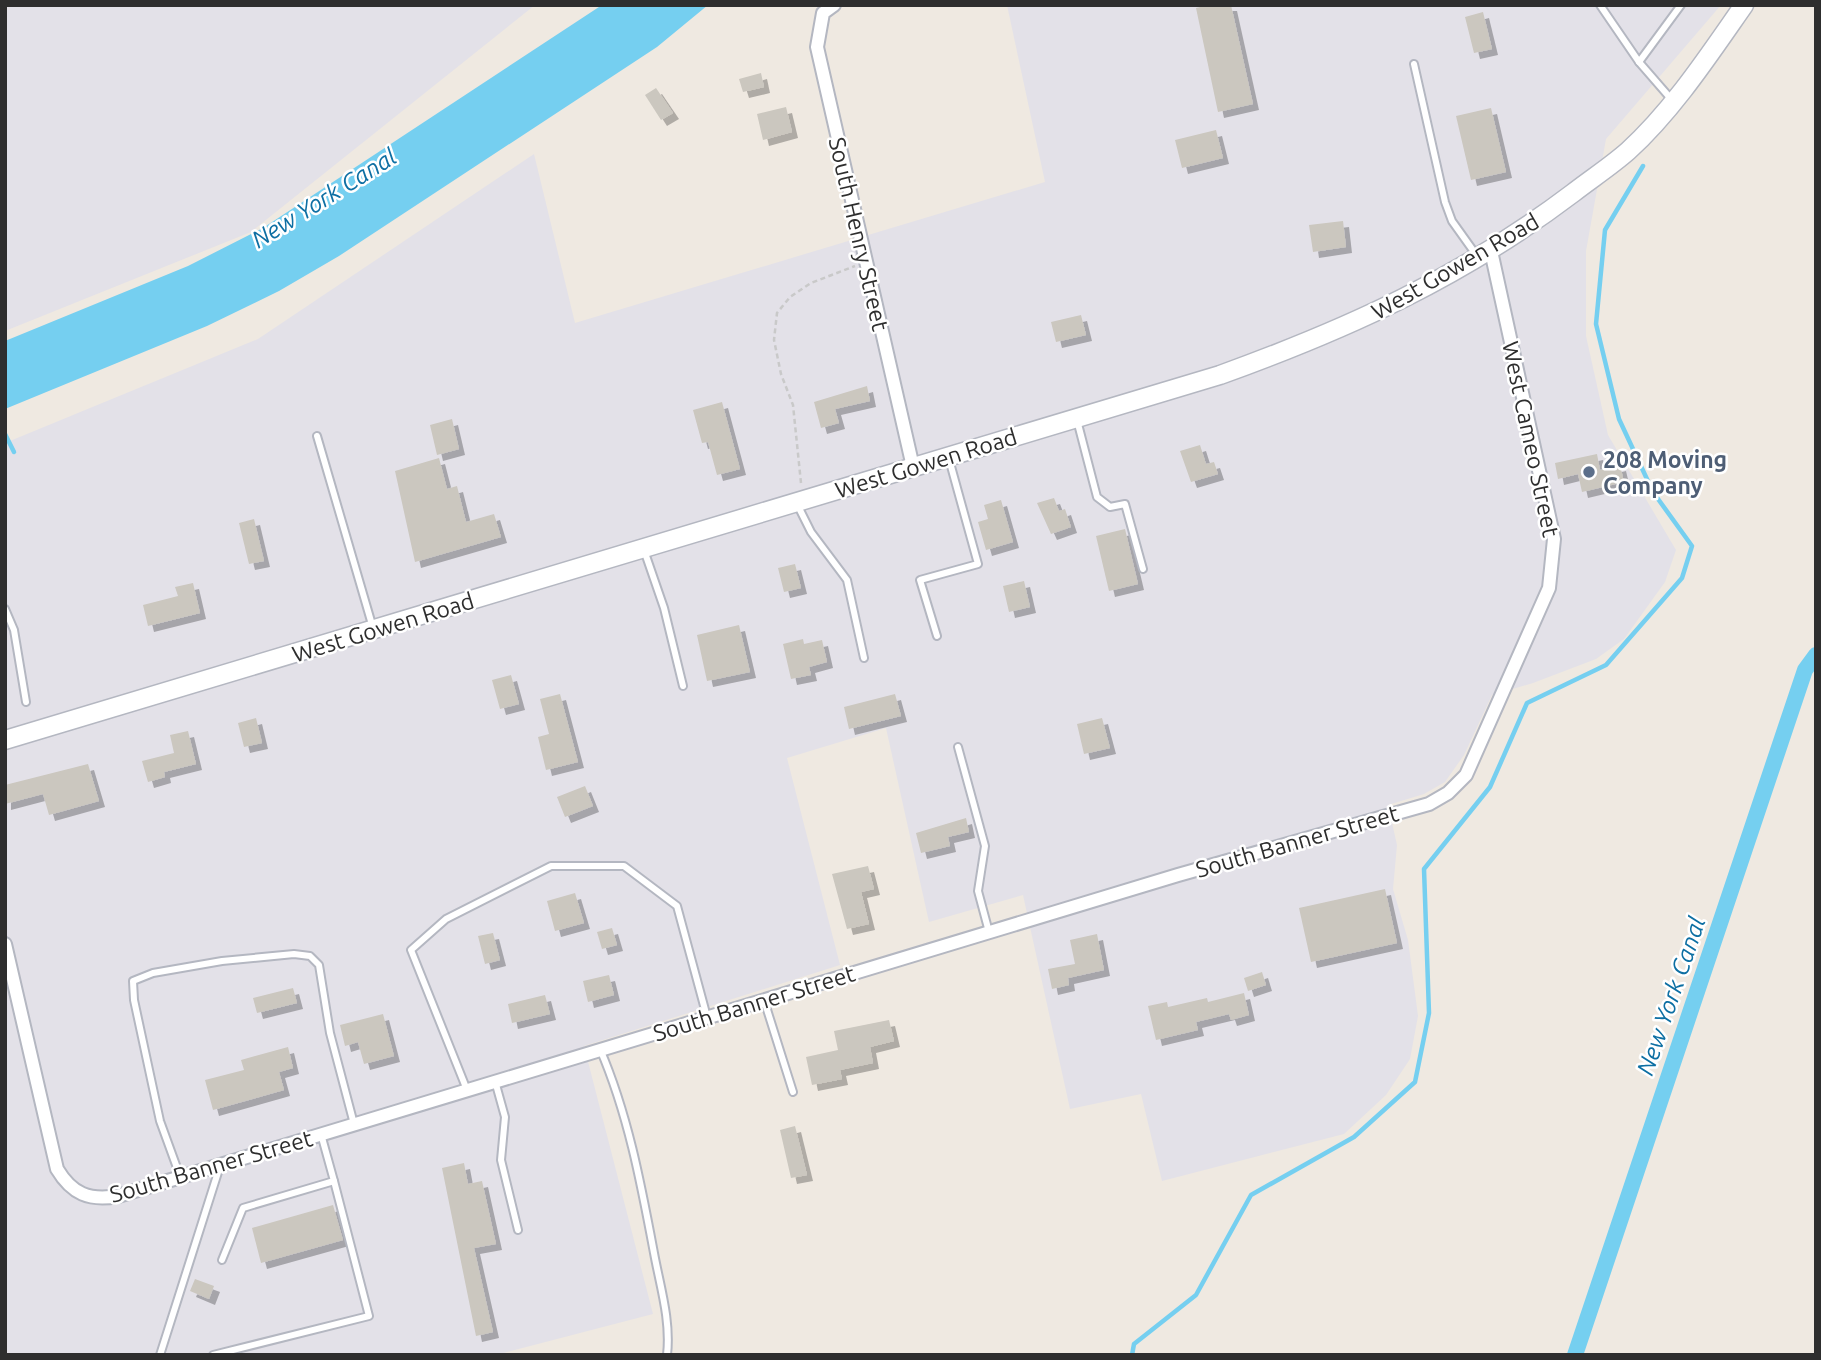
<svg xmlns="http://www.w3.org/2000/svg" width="1821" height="1360" font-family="Ubuntu,sans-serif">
<defs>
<filter id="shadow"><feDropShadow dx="6" dy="6" stdDeviation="0" flood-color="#0004"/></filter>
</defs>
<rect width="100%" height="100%" fill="#efe9e1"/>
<!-- industrial -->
<g fill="#e3e1e8">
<polygon points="5,5 535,5 251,232 5,331"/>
<polygon points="1007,5 1721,5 1606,139 1586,251 1586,336 1608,435 1676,550 1665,582 1624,639 1596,659 1533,683 1492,695 1464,755 1445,782 1424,794 1388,805 1397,845 1393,889 1408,940 1418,1016 1410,1059 1386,1095 1344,1134 1162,1181 1141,1094 1070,1109 1023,895 929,922 886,728 787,758 840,965 584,1046 653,1314 496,1355 5,1355 5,443 258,339 534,154 575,323 1045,182"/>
</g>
<!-- water -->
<polygon fill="#75cff0" points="602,5 708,5 657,47 339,256 279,291 207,326 5,409 5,341 188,266 263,228"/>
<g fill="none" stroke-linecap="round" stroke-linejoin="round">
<!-- stream -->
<g stroke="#75cff0" stroke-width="4.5">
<polyline points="5,434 14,452"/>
<polyline points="1132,1355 1134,1344 1196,1295 1251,1195 1354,1137 1415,1082 1429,1013 1424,869 1490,787 1527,703 1606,665 1682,578 1692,546 1653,492 1619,419 1596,324 1605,230 1643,166"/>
</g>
<!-- canal -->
<polyline stroke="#75cff0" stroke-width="16" points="1575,1355 1805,670 1816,655"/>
</g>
<!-- building -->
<g fill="#cbc7bf" filter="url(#shadow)">
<polygon points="1208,5 1231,5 1253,104 1218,112 1196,8"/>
<polygon points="1483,12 1492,49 1474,53 1465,17"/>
<polygon points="761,73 764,87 743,92 739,79"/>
<polygon points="656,88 673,113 661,120 645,95"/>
<polygon points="786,107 792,132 763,140 757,114"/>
<polygon points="1491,108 1506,172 1471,180 1456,116"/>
<polygon points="1216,130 1223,158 1182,168 1175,140"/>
<polygon points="1343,221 1346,247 1313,252 1309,225"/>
<polygon points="1081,315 1086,335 1056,342 1051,322"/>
<polygon points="867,386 870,401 835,409 839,423 821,428 814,402"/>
<polygon points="722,402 740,469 717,475 708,442 702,443 693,410"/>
<polygon points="452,419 459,449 437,455 430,425"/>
<polygon points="1200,445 1206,464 1214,462 1218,474 1191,482 1180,451"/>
<polygon points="1597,454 1600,470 1620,465 1624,482 1582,492 1578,474 1558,479 1555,463"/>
<polygon points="439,458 447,489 457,486 466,522 494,514 501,537 415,562 395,471"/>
<polygon points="1054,498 1059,511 1065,509 1071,527 1051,534 1037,503"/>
<polygon points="1001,500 1013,542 986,550 978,522 988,519 984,505"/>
<polygon points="254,519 264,561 249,564 239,523"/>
<polygon points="1125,529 1138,584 1109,591 1096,536"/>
<polygon points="795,564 801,588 784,592 778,568"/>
<polygon points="1024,581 1030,607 1009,612 1003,586"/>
<polygon points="193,583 200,613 148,626 143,605 178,596 175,587"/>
<polygon points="739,625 750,672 707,681 697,635"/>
<polygon points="803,639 804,644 822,640 827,662 809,667 811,675 791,679 783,644"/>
<polygon points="511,675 519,704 500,709 492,680"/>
<polygon points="560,694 578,762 546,770 538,737 549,734 540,699"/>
<polygon points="895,694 901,716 849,729 844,707"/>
<polygon points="256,718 262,743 244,747 238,723"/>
<polygon points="1102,718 1110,748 1084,754 1077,724"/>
<polygon points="188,731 196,764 164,772 165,777 148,782 142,761 174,753 170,735"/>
<polygon points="88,764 99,801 49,815 43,794 5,804 5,785"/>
<polygon points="585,786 593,806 565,817 557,797"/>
<polygon points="966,818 969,832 948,837 950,846 921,853 916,833"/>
<polygon points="868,866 874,889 861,892 869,924 847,929 832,874"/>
<polygon points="1385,889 1397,943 1311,962 1299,908"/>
<polygon points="575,893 584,923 555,931 547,901"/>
<polygon points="612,928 617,945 602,949 597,932"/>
<polygon points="493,933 500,960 485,964 478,936"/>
<polygon points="1097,934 1104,970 1068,978 1069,985 1052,989 1048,969 1075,964 1070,940"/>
<polygon points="1262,972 1266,985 1248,991 1244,978"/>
<polygon points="609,975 614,995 588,1002 583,981"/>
<polygon points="293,988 297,1003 257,1013 253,998"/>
<polygon points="1244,993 1249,1015 1231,1020 1229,1014 1196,1022 1198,1030 1156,1040 1148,1006 1167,1002 1168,1007 1207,998 1208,1002"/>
<polygon points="545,995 550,1014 512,1023 508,1004"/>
<polygon points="383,1014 394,1056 364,1064 358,1042 345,1046 340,1025"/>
<polygon points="889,1020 894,1041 870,1047 873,1063 840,1070 842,1079 812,1085 806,1057 838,1050 834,1031"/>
<polygon points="288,1047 293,1068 279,1072 284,1090 213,1110 205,1080 244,1070 241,1060"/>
<polygon points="795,1126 807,1175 791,1178 780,1130"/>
<polygon points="464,1163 468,1184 482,1181 496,1244 474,1248 493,1332 476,1336 442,1168"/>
<polygon points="333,1205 343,1240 261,1263 252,1228"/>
<polygon points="195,1279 214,1286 209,1299 190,1291"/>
</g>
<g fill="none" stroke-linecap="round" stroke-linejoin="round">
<!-- lane casing -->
<g stroke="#b4b7c1" stroke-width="10">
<g id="lane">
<polyline points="1600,5 1639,62 1672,100"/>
<polyline points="1639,62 1681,5"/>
<polyline points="1414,64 1445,202 1452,221 1477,256"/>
<polyline points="1077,420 1097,497 1110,507 1125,504 1143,569"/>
<polyline points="317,436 373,628"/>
<polyline points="797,504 811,532 847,580 864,658"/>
<polyline points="644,550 664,608 683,686"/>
<polyline points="5,609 14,630 26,702"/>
<polyline points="937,636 920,580 978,564 949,459"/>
<polyline points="958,747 985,846 978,891 989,932"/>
<polyline points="764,1000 793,1092"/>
<path d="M600,1049C628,1114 641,1184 654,1253C660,1286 671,1320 667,1355"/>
<polyline points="495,1081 505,1117 501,1160 518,1230"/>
<polyline points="467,1090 411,950 446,919 551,866 624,866 677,906 707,1017"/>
<polyline points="180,1176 160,1121 134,1000 133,981 153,973 222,961 294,954 310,956 319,965 330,1033 354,1124"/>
<polyline points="222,1260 243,1208 334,1181 321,1134"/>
<polyline points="160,1355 220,1166"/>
<polyline points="213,1355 369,1316 334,1181"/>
</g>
</g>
<!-- street casing -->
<g stroke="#b4b7c1" stroke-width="16">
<g id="street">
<polyline points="834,5 823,13 817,47 913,467"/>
<path d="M5,944L57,1169C72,1194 89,1201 118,1196L1178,875L1429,804L1448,793L1466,775L1549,588L1554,539L1491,251"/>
</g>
</g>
<!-- secondary casing -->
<g stroke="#b4b7c1" stroke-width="21">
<path id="secondary" d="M5,740L1220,375C1350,328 1462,277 1573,193C1591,179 1611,166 1628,151C1673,110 1709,55 1744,5"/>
</g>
<!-- path -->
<polyline stroke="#c9c9c9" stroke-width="2.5" stroke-dasharray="5 3.5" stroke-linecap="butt" points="801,483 793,405 781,374 774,340 777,313 790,297 811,283 855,266"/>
<!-- lane -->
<use href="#lane" stroke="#fff" stroke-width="6"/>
<!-- street -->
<use href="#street" stroke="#fff" stroke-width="12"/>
<!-- secondary -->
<use href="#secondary" stroke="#fff" stroke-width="18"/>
</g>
<!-- markers -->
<circle fill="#5c6f8a" stroke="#fff" stroke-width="2.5" cx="1589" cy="472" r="7"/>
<g text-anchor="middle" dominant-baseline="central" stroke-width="5" stroke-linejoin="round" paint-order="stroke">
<!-- street labels -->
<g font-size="23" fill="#2e2e2e" stroke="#fff">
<text transform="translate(859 234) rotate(77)">South Henry Street</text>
<text transform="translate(1455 266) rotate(-30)">West Gowen Road</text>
<text transform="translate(1531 439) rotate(78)">West Cameo Street</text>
<text transform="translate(926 463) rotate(-17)">West Gowen Road</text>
<text transform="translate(383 627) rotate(-17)">West Gowen Road</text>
<text transform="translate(1297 841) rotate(-16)">South Banner Street</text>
<text transform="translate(754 1003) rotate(-17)">South Banner Street</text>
<text transform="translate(211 1166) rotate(-16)">South Banner Street</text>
</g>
<!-- service labels -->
<g font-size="23" font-weight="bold" fill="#4e5e75" stroke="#fff" text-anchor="start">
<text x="1603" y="459">208 Moving<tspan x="1603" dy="26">Company</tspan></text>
</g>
<!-- water labels -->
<g font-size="24" font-style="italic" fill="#0d6fa3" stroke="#fff">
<text transform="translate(324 198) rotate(-32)">New York Canal</text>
<text transform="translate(1671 996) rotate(-71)">New York Canal</text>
</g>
</g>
<!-- border -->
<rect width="1821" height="1360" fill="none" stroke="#2e2e2e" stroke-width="14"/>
</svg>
